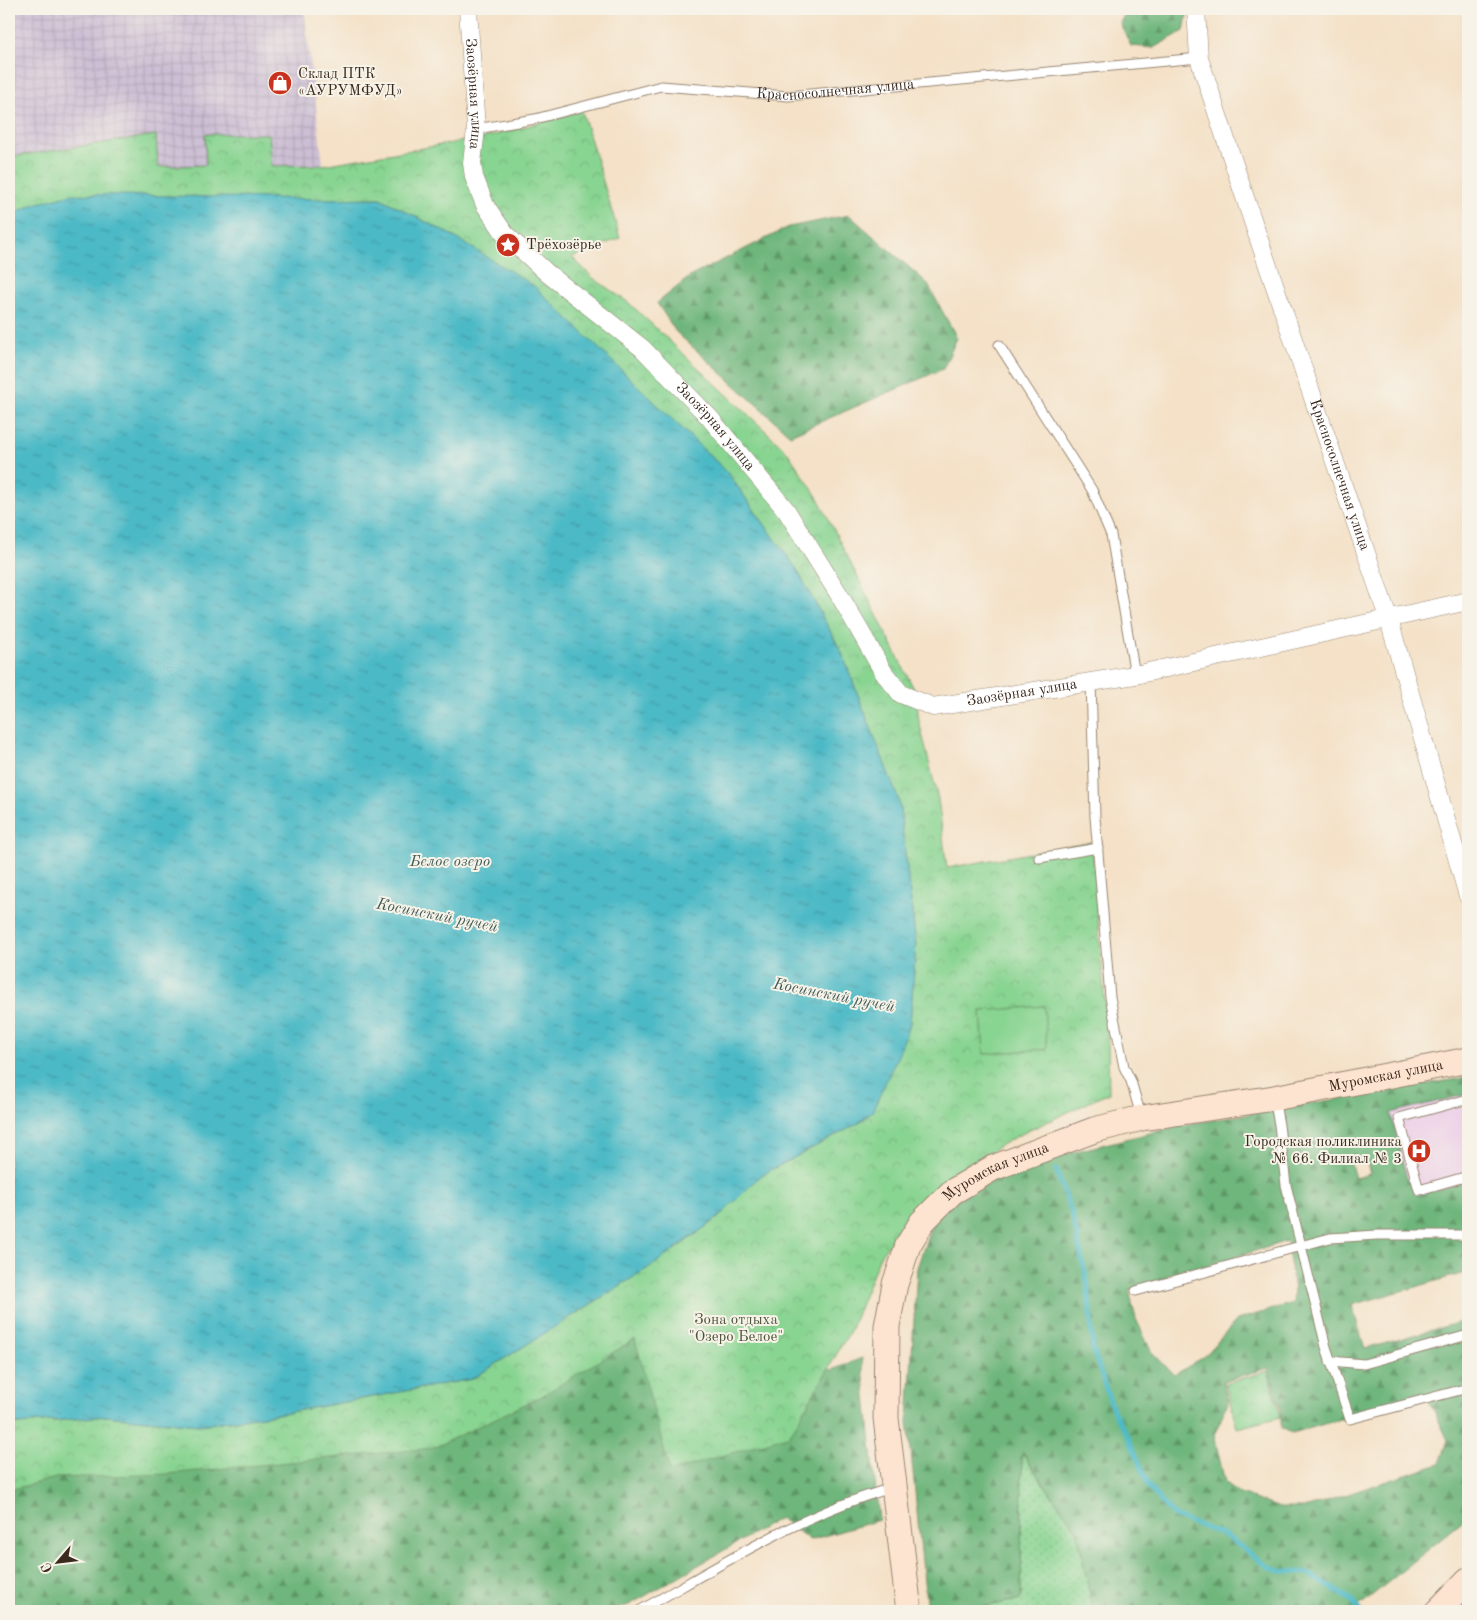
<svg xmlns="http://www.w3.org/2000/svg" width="1477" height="1620" font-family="'Old Standard TT',serif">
<defs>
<pattern id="industrial-grid" width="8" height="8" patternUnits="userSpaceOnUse" patternTransform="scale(1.25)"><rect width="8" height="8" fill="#ccbed4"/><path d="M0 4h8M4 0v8" fill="none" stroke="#b0a3b6"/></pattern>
<pattern id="grass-dots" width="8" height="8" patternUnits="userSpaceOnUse" patternTransform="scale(1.25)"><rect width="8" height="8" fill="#88d491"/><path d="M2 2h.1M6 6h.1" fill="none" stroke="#76b67d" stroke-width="1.8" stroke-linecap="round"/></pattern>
<pattern id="forest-firs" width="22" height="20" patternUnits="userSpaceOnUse" patternTransform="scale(1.25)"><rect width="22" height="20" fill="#6eb67b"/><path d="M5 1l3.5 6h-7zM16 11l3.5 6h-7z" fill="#5c9464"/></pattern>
<pattern id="park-crowns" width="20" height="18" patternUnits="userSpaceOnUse" patternTransform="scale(1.25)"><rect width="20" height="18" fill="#88d491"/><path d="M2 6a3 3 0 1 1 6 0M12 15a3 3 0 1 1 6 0" fill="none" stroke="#76b67d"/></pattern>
<pattern id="water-ripples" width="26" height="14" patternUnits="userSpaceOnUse" patternTransform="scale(1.25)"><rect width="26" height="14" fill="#4bb9c6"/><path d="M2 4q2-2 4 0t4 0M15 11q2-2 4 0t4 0" fill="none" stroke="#4097a0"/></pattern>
</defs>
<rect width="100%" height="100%" fill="#f7f3e8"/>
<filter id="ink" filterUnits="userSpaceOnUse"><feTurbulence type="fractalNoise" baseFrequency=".02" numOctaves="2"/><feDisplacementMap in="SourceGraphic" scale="10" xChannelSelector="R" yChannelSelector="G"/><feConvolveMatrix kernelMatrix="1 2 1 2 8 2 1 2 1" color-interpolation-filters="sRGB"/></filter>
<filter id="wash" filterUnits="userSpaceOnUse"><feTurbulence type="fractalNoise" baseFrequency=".0096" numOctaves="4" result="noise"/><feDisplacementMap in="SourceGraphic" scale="20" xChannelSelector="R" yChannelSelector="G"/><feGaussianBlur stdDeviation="1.12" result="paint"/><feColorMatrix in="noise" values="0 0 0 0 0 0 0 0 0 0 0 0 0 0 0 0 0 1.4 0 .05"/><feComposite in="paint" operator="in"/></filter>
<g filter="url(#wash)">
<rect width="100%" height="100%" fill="#f4e1c7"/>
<!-- built -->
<polygon fill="#edd0e8" points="1468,1086 1468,1225 1370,1174 1365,1157 1378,1103"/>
<!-- industrial -->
<polygon fill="url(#industrial-grid)" points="9,9 304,9 323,165 271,166 269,134 205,134 206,165 157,167 156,135 9,157"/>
<!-- grass -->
<polygon fill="url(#grass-dots)" stroke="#627f58" points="1021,1452 1077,1531 1093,1611 965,1611 1021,1599"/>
<!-- forest -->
<g fill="url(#forest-firs)" stroke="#54704c" fill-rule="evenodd">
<polygon points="1127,9 1188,9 1184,31 1153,48 1131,46 1120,23"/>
<polygon points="849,215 927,283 957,338 943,369 790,435 676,332 657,303 691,276 789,227"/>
<path d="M1468,1077V1094L1391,1113L1407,1179L1417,1195L1468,1181V1272L1352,1305L1365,1349L1468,1320V1517L1353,1611H1093L1077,1531L1022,1453L1021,1599L965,1611H927L908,1422L917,1268L934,1217L978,1185L1028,1163L1183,1125ZM1365,1157L1370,1174L1355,1178L1350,1161ZM1287,1241L1294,1290L1293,1303L1237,1320L1204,1357L1174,1375L1151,1351L1136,1319L1129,1290ZM1268,1368L1281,1410V1428L1292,1433L1427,1396L1448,1440L1440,1464L1305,1508H1280L1240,1494L1225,1483L1214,1435L1228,1403L1223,1381Z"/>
<polygon points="597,1306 808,1358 832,1370 862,1358 879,1520 810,1540 780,1518 631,1604 613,1611 9,1611 9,1447"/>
</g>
<!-- park -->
<g fill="url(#park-crowns)" stroke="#627f58">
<polygon points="582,111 620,238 572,257 593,278 629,303 786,450 818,498 916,693 919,721 938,799 947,868 1092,842 1108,1042 1109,1093 1015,1137 957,1171 909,1216 880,1256 850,1331 790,1435 670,1472 635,1339 540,1397 433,1448 167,1474 56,1478 9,1490 9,1425 106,1416 199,1425 284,1413 472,1379 656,1263 719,1217 760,1176 857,1124 872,1112 910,1023 916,945 899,801 841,651 796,568 727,472 533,286 451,235 380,198 322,199 251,198 35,204 9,215 9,157 156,135 158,167 206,165 205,134 269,134 272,166 323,165 464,141 487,137"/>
<polygon points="1268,1371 1281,1417 1237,1428 1225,1383"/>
</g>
<!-- pitch -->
<polygon fill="#88d491" stroke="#627f58" points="1044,1006 1047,1049 984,1054 981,1011"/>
<!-- water -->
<polygon fill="url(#water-ripples)" stroke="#437272" points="71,194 322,199 380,198 451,235 533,285 727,472 796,568 841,651 899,801 916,945 910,1023 899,1053 872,1112 857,1124 760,1176 719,1217 656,1263 472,1379 284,1413 199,1425 106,1416 9,1425 9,215 35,204"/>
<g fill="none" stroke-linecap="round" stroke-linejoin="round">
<!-- stream -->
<polyline stroke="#4bb9c6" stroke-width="5" points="1056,1170 1072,1214 1088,1287 1093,1350 1113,1410 1128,1436 1150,1489 1174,1516 1226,1536 1266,1565 1279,1571 1307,1573 1351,1600 1361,1611"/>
</g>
</g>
<g filter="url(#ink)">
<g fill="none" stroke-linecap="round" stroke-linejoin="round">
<!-- lane casing -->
<g stroke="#988672" stroke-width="11">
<g id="lane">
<path id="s1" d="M476,129L535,119L661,86L788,96L1199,58"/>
<polyline points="999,345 1092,490 1111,535 1135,675"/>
<polyline points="1091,681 1095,817 1110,997 1124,1067 1131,1081 1141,1116"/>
<polyline points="1039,858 1098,848"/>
<polyline points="1274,1098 1279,1125 1286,1185 1326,1347 1350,1419 1468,1388"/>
<polyline points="1468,1099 1399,1118 1419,1190 1468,1176"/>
<polyline points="1136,1291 1330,1238 1377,1235 1468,1235"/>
<polyline points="1330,1361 1364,1364 1468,1335"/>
<path d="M639,1611C721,1565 802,1513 892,1488"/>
</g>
</g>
<!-- street casing -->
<g stroke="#988672" stroke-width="19">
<g id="street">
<path id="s2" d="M468,9L476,129L472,163L474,177L485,205L505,234L547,273L642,348L709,417L786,510L840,596L884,673L901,694L933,707L1135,675L1468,601"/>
<path id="s3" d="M1196,9L1199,58L1255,228L1389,620L1468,896"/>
</g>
</g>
<!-- secondary casing -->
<g stroke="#988672" stroke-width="27">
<g id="secondary">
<path id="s4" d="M909,1611L886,1418L887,1326L895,1284L901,1267L908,1245L922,1222L952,1192L993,1168L1094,1130L1142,1118L1274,1098L1468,1060"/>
<polyline points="1438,1611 1468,1580"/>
</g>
</g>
<!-- lane -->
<use href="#lane" stroke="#fff" stroke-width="9"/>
<!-- street -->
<use href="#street" stroke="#fff" stroke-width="18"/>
<!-- secondary -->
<use href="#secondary" stroke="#fde4d1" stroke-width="25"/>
</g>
</g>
<!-- icons -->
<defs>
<g id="shop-disc" transform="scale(1.25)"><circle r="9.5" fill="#c8321e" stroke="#f7f3e8"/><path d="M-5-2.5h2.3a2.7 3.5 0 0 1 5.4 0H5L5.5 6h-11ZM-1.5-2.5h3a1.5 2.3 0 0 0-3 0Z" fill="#fff"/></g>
<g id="sight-disc" transform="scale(1.25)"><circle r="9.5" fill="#c8321e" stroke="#f7f3e8"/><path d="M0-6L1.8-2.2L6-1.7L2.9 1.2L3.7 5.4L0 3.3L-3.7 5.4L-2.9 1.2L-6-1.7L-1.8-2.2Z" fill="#fff"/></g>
<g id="hospital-disc" transform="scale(1.25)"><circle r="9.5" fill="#c8321e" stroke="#f7f3e8"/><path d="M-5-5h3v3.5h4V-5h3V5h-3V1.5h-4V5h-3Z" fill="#fff"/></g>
</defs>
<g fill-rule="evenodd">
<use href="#shop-disc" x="280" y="83"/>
<use href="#sight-disc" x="508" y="245"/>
<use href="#hospital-disc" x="1419" y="1151"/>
</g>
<g text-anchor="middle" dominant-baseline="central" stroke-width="4" stroke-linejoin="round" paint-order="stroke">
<!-- poi labels -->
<g font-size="15" fill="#3b2a1e" stroke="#f7f3e8" text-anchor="start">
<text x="298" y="74">Склад ПТК<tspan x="298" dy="17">«АУРУМФУД»</tspan></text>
<text x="526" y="245">Трёхозёрье</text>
<text x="1402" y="1142" text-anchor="end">Городская поликлиника<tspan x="1402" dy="17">№ 66. Филиал № 3</tspan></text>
</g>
<!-- street labels -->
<g font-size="15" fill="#3b2a1e" stroke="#f7f3e8">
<text stroke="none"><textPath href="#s1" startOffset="365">Красносолнечная улица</textPath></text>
<text stroke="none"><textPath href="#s2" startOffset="85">Заозёрная улица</textPath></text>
<text stroke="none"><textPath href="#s2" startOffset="520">Заозёрная улица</textPath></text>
<text stroke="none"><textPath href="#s3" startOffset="489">Красносолнечная улица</textPath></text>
<text stroke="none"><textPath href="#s2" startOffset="971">Заозёрная улица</textPath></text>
<text stroke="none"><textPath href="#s4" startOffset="892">Муромская улица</textPath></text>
<text stroke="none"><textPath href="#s4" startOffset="488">Муромская улица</textPath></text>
</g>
<!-- park labels -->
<g font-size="15" fill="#4e543b" stroke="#f7f3e8">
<text x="736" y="1320">Зона отдыха<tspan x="736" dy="17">"Озеро Белое"</tspan></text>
</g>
<!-- water labels -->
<g font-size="16" font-style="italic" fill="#415c59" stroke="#f7f3e8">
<text x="450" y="862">Белое озеро</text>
<text transform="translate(437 916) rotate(11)">Косинский ручей</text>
<text transform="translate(834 996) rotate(11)">Косинский ручей</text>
</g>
</g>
<!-- margin -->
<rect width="1477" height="1620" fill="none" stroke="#f7f3e8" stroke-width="30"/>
<!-- north arrow -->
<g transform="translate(58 1562) rotate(242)" stroke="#f7f3e8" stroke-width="4" paint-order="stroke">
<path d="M0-4L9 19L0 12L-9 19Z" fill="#3b2a1e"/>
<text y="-8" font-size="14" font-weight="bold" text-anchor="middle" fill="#3b2a1e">С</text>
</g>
</svg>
